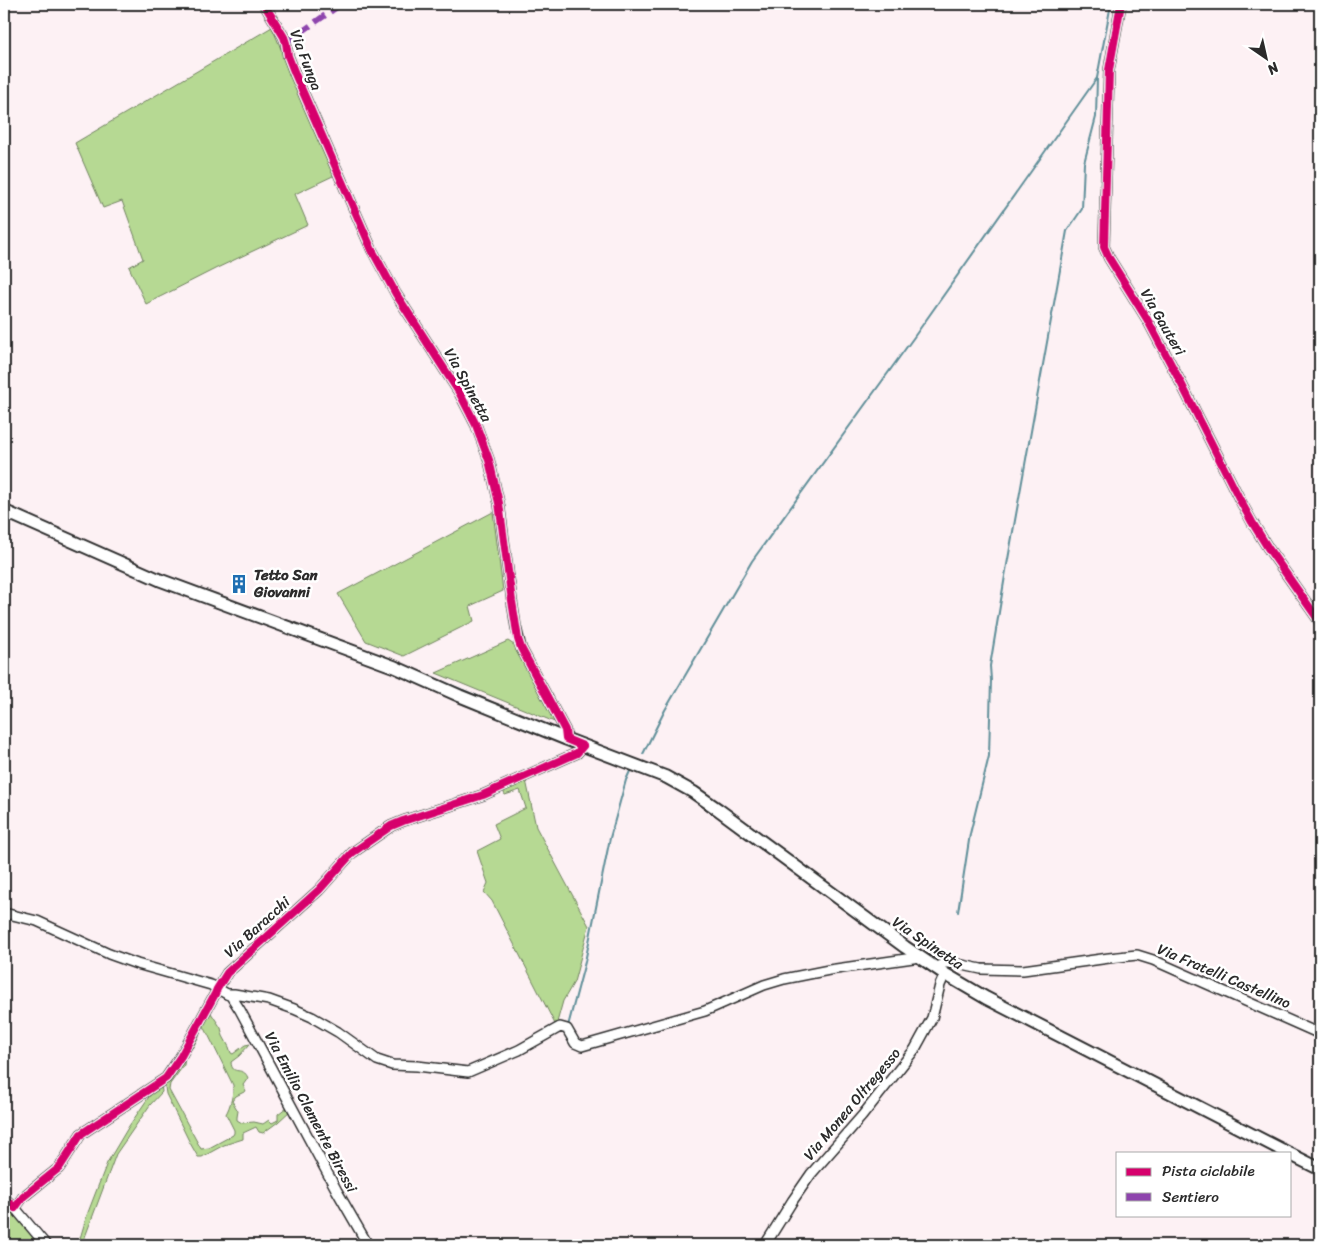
<svg xmlns="http://www.w3.org/2000/svg" width="1324" height="1249" font-family="Sriracha,sans-serif">
<rect width="100%" height="100%" fill="#fdf1f4"/>
<filter id="ink" filterUnits="userSpaceOnUse"><feTurbulence type="fractalNoise" baseFrequency=".02" numOctaves="2"/><feDisplacementMap in="SourceGraphic" scale="10" xChannelSelector="R" yChannelSelector="G"/><feConvolveMatrix kernelMatrix="1 2 1 2 8 2 1 2 1" color-interpolation-filters="sRGB"/></filter>
<g filter="url(#ink)">
<!-- green -->
<g fill="#b6d993" stroke="#70825f">
<polygon points="272,27 297,88 335,175 295,194 308,225 217,268 146,304 129,267 143,259 122,201 103,208 75,143"/>
<polygon points="493,512 503,591 470,606 474,621 404,656 366,641 338,594"/>
<polygon points="508,641 514,645 557,723 436,673"/>
<polygon points="526,780 536,827 589,926 574,982 563,1001 556,1026 492,901 484,892 488,883 477,851 500,839 494,824 526,808 520,790 505,795 503,790"/>
<path d="M209,1010L221,1028L223,1036L229,1047L231,1053L233,1054L245,1045L250,1044L239,1056L231,1062C232,1077 243,1065 248,1078L243,1085L246,1091L236,1096L232,1101L238,1111L237,1117V1120L242,1123L254,1122L263,1124L269,1120L272,1123L278,1120V1114L287,1107L291,1110L278,1122L263,1133L259,1132L256,1127L243,1133V1139L224,1145L202,1157H198L190,1143L166,1094L164,1080L199,1027V1036L193,1047L185,1056L184,1065L170,1084L169,1090L201,1149L209,1148L233,1135L234,1133V1130L226,1114C230,1107 234,1093 233,1085L202,1022Z"/>
<polygon points="161,1083 162,1092 150,1105 116,1154 82,1245 78,1245 87,1215 107,1163 129,1126 155,1088"/>
<polygon points="13,1212 43,1245 12,1245 4,1234 4,1222"/>
</g>
<g fill="none" stroke-linecap="round" stroke-linejoin="round">
<!-- stream -->
<g stroke="#608f99" stroke-width="2">
<polyline points="359,648 387,658"/>
<polyline points="415,670 546,725"/>
<polyline points="643,754 665,710 752,561 914,337 1097,78"/>
<polyline points="958,912 970,834 989,756 991,680 990,666 1005,576 1067,231 1082,209 1084,163 1096,117 1097,78 1111,4"/>
<polyline points="568,1026 585,962 610,838 626,780 631,769"/>
</g>
<!-- minor casing -->
<g stroke="#2b2b2b" stroke-width="12">
<g id="minor">
<polyline points="264,4 284,37 286,43 288,56 295,74 372,250 396,294 459,392 476,425 489,460 499,503 512,601 516,627 521,648 565,730 566,739"/>
<polyline points="1121,4 1109,70 1104,247 1109,258 1147,319 1182,385 1240,500 1252,522 1268,548 1320,622"/>
<polyline points="4,913 37,921 109,954 137,964 211,985 227,994 234,994 269,1000 294,1009 312,1017 338,1032 377,1060 392,1065 417,1066 468,1072 519,1050 560,1027 567,1029 575,1043 582,1046 705,1011 764,985 784,979 829,970 920,957"/>
<polyline points="936,967 945,963 953,963 981,969 1023,970 1109,958 1137,955 1153,960 1320,1034"/>
<polyline points="227,994 231,996 240,1010 337,1191 368,1245"/>
<polyline points="4,1198 15,1208 46,1245"/>
<polyline points="15,1208 23,1197 59,1168 81,1134 166,1078 181,1056 215,994 217,989 227,973 319,890 352,853 391,826 403,821 483,795 577,753 583,746"/>
<polyline points="765,1245 793,1200 811,1174 862,1116 915,1049 932,1018 940,985 945,974"/>
</g>
</g>
<!-- major casing -->
<g stroke="#2b2b2b" stroke-width="15">
<g id="major">
<polyline points="4,511 160,580 395,667 460,696 566,739 666,777 693,792 719,810 905,947 945,974 986,998 1288,1153"/>
<polyline points="1290,1154 1320,1169"/>
</g>
</g>
<!-- minor -->
<use href="#minor" stroke="#fff" stroke-width="9"/>
<!-- major -->
<use href="#major" stroke="#fff" stroke-width="11"/>
<!-- quiet -->
<polyline stroke="#8e44ad" stroke-width="6" stroke-dasharray="12 6" stroke-linecap="butt" points="286,43 341,4"/>
<!-- cycleway casing -->
<g stroke="#fff" stroke-width="11">
<g id="cycleway">
<polyline points="1121,4 1109,70 1104,247 1109,258 1147,319 1182,385 1240,500 1252,522 1268,548 1320,622"/>
<polyline points="4,1198 15,1208 23,1197 59,1168 81,1134 166,1078 181,1056 215,994 217,989 227,973 319,890 352,853 391,826 403,821 483,795 577,753 583,746 566,739 565,730 521,648 518,639 512,601 499,503 489,460 476,425 459,392 396,294 372,250 295,74 288,56 286,43 284,37 264,4"/>
</g>
</g>
<!-- cycleway -->
<use href="#cycleway" stroke="#d6006c" stroke-width="8"/>
</g>
</g>
<!-- icons -->
<defs>
<g id="building-bare" transform="scale(1.5)"><path d="M-4-6H4V6H1V3H-1V6H-4ZM-2.5-4.3h1.7v1.8h-1.7ZM.8-4.3h1.7v1.8H.8ZM-2.5-1h1.7V.8h-1.7ZM.8-1h1.7V.8H.8Z" fill="#1f6fb2" stroke="#fff" stroke-width="2.5" paint-order="stroke"/></g>
</defs>
<g fill-rule="evenodd">
<use href="#building-bare" x="239" y="584"/>
</g>
<g text-anchor="middle" dominant-baseline="central" stroke-width="5" stroke-linejoin="round" paint-order="stroke">
<!-- street labels -->
<g font-size="15" fill="#2b2b2b" stroke="#fff">
<text transform="translate(306 60) rotate(69)">Via Funga</text>
<text transform="translate(1163 322) rotate(60)">Via Gauteri</text>
<text transform="translate(468 385) rotate(61)">Via Spinetta</text>
<text transform="translate(257 927) rotate(-42)">Via Baracchi</text>
<text transform="translate(928 943) rotate(34)">Via Spinetta</text>
<text transform="translate(1224 976) rotate(23)">Via Fratelli Castellino</text>
<text transform="translate(852 1104) rotate(-50)">Via Monea Oltregesso</text>
<text transform="translate(311 1112) rotate(62)">Via Emilio Clemente Biressi</text>
</g>
<!-- poi labels -->
<g font-size="15" font-weight="bold" fill="#2b2b2b" stroke="#fff" text-anchor="start">
<text x="254" y="575">Tetto San<tspan x="254" dy="17">Giovanni</tspan></text>
</g>
</g>
<!-- margin -->
<rect width="1324" height="1249" fill="none" stroke="#fff" stroke-width="20"/>
<rect x="10" y="10" width="1304" height="1229" fill="none" stroke="#2b2b2b" stroke-width="2" filter="url(#ink)"/>
<!-- legend -->
<rect x="1116" y="1152" width="175" height="65" fill="#ffffff" stroke="#aaaaaa"/>
<rect x="1126" y="1168" width="25" height="8" fill="#d6006c" stroke="#aaaaaa"/>
<text x="1162" y="1176" font-size="15" fill="#2b2b2b">Pista ciclabile</text>
<rect x="1126" y="1193" width="25" height="8" fill="#8e44ad" stroke="#aaaaaa"/>
<text x="1162" y="1202" font-size="15" fill="#2b2b2b">Sentiero</text>
<!-- north arrow -->
<g transform="translate(1266 58) rotate(146)" stroke="#ffffff" stroke-width="4" paint-order="stroke">
<path d="M0-4L9 19L0 12L-9 19Z" fill="#2b2b2b"/>
<text y="-8" font-size="14" font-weight="bold" text-anchor="middle" fill="#2b2b2b">N</text>
</g>
</svg>
